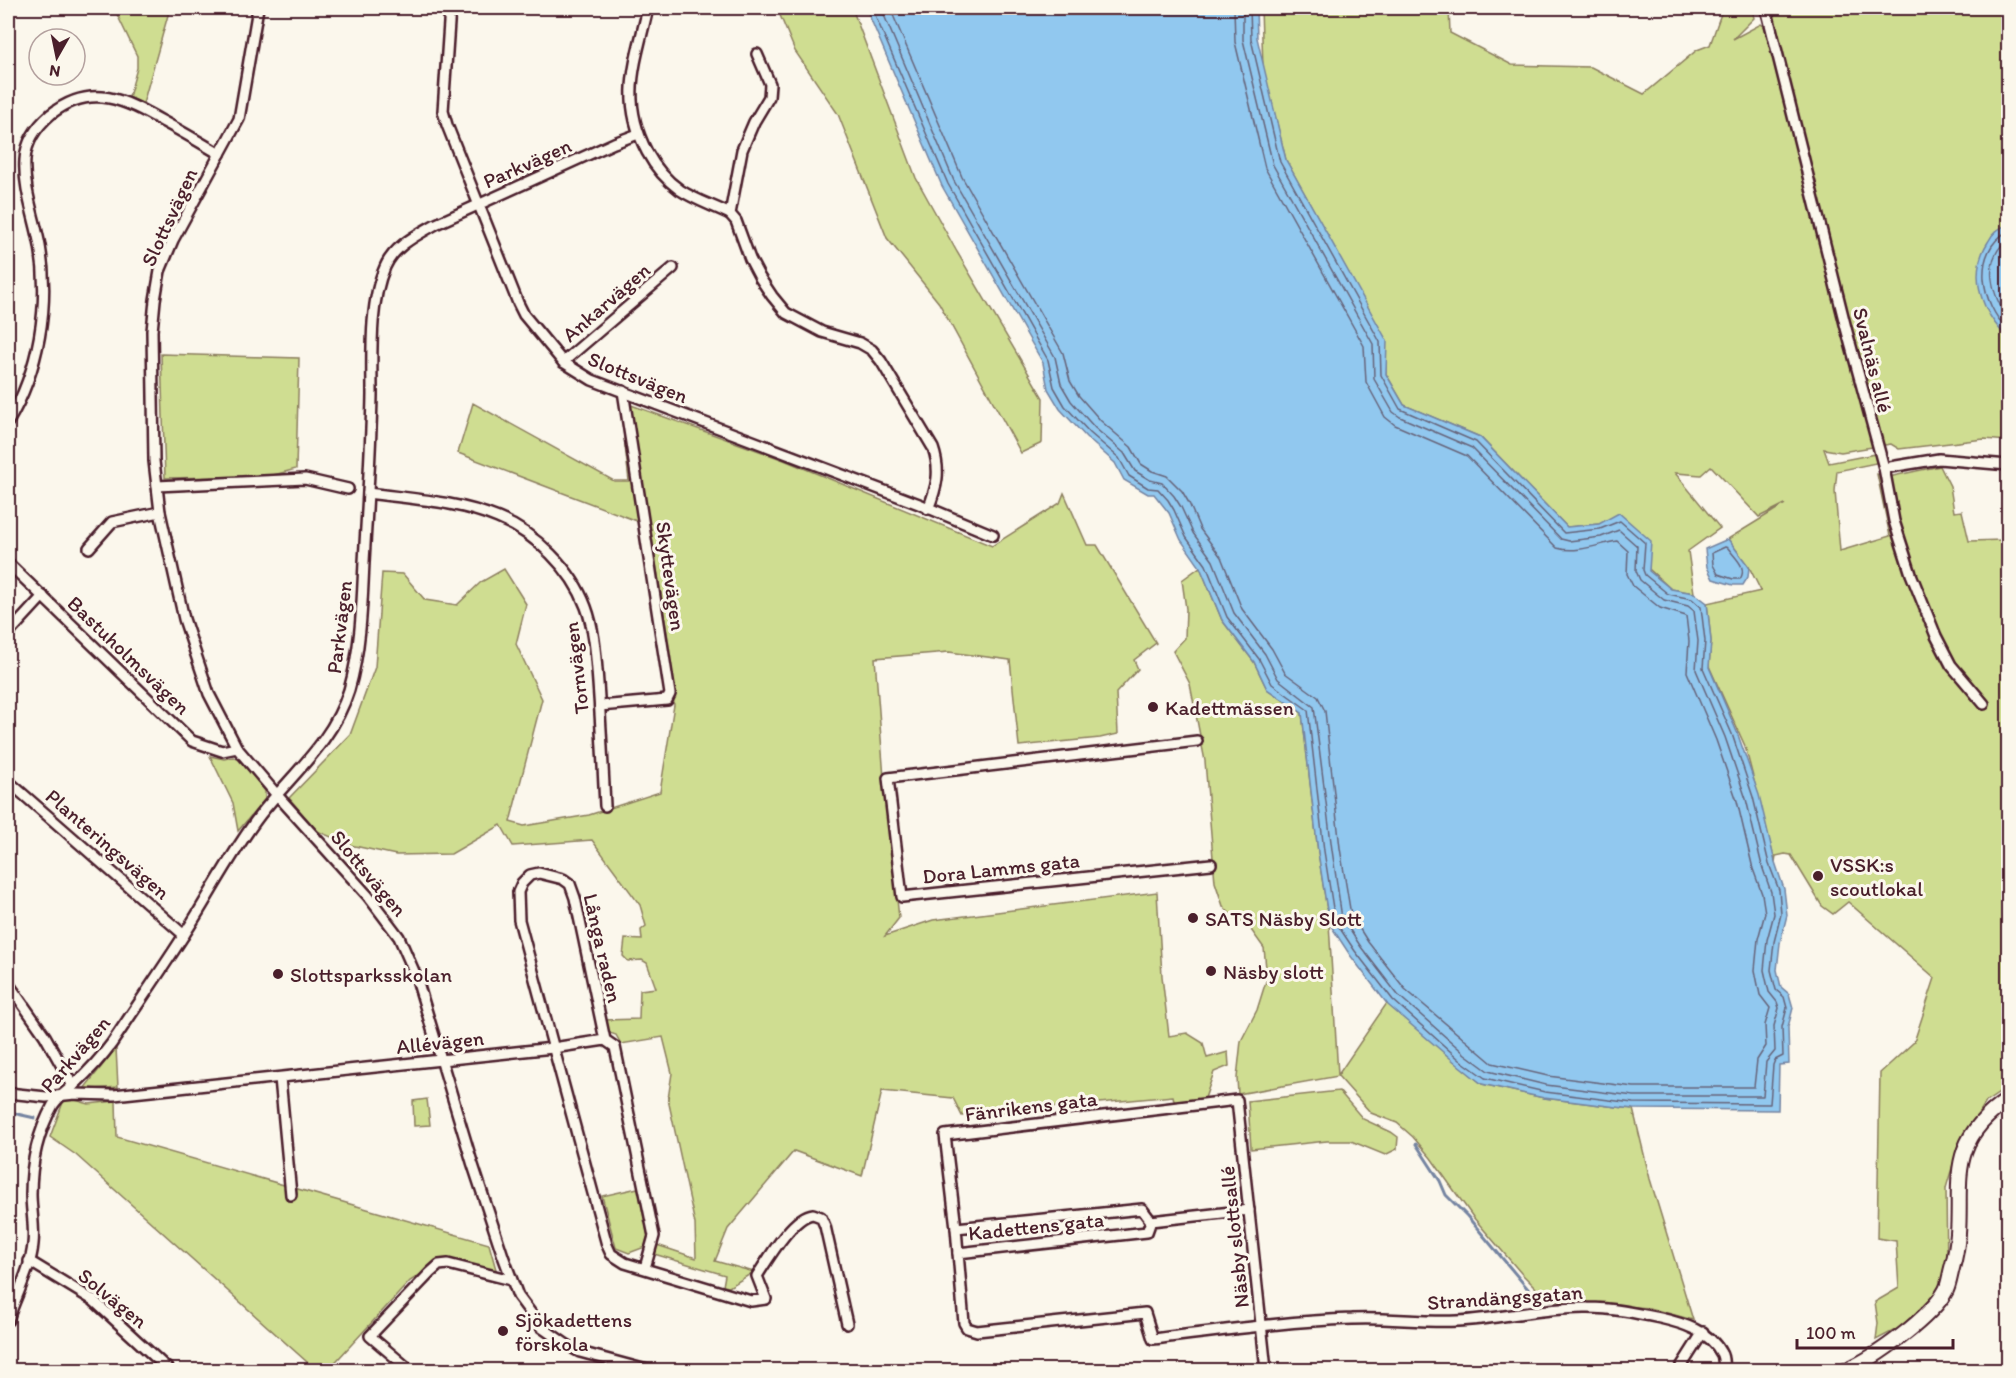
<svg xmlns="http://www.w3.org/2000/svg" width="2016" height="1378" font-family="Itim,sans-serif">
<rect width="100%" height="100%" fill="#fbf7ec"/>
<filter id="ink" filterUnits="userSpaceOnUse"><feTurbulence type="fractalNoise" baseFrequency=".0167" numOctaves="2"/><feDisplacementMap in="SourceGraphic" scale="12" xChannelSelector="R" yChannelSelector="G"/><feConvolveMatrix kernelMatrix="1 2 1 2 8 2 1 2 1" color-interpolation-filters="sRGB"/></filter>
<g filter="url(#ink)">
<!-- green -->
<g fill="#cfdd91" stroke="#8c7e5e" stroke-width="1.5">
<polygon points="114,8 170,8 143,104 129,97 137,68 137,56"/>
<polygon points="777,8 852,8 916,178 957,252 1043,398 1042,443 1021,453 939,303 887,238 838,114 795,51"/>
<polygon points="1261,8 1449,8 1450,33 1512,65 1591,67 1644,94 1697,50 1710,45 1723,8 1752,8 1754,18 1733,39 1761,24 1774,32 1771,8 2008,8 2008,441 1984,439 1899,449 1891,444 1841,452 1824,449 1829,463 1875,454 1876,463 1837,471 1835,491 1840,551 1890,536 1877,474 1893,476 1940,466 1950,486 1954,512 1962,511 1969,541 2003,540 2003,518 2008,517 2008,1087 1986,1102 1959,1144 1946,1188 1947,1269 1939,1290 1901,1327 1876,1340 1878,1323 1875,1302 1899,1288 1896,1241 1877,1238 1880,1073 1914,1042 1935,978 1848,902 1833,914 1822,906 1791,855 1785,854 1776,856 1775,862 1745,746 1709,666 1711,641 1707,603 1761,591 1749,567 1728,539 1785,504 1759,517 1711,466 1701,475 1675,473 1720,528 1688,551 1694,593 1671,589 1599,524 1567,527 1480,437 1404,405 1386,374 1386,341 1286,160 1263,68"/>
<polygon points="161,354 299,358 296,469 270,476 165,478"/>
<polygon points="620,401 784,460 992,546 1060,503 1064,493 1087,545 1097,545 1156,643 1134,660 1138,669 1116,693 1118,734 1100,738 1019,746 1010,660 949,652 875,658 884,778 899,918 885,936 933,920 1157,892 1162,976 1169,1036 1187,1033 1203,1043 1207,1058 1228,1052 1229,1066 1214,1072 1204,1101 1175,1105 1173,1096 962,1116 953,1098 882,1091 862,1176 794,1151 728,1229 715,1261 754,1272 729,1287 723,1286 725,1275 654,1254 657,1245 696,1258 695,1224 668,1099 672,1073 663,1037 621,1044 616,1035 607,1032 604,1020 639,1019 640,990 656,988 647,963 642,960 628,961 623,956 625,939 642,940 641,930 646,926 640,905 592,840 513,846 501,825 451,854 396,855 350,845 317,831 289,798 350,735 375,667 382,573 403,574 425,600 457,605 481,582 504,569 526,604 516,644 542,699 510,822 524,826 589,815 660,792 674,705 668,639 650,526 458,453 473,403 614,481 629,481"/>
<polygon points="1200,567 1222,620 1254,662 1267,689 1302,713 1318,852 1329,923 1338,1075 1387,1003 1482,1084 1544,1098 1633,1109 1650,1179 1693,1320 1649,1308 1548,1300 1521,1273 1473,1217 1431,1158 1413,1137 1397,1123 1371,1113 1338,1076 1238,1094 1237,1078 1241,1041 1257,1010 1267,978 1264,948 1249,927 1234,918 1223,906 1215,882 1205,761 1190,684 1173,651 1185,638 1186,609 1182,580"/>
<polygon points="210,756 224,759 233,757 240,760 265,791 265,799 238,831 233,803"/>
<polygon points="116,1048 118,1087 83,1090"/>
<polygon points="1339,1091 1363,1119 1391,1132 1398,1137 1397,1149 1385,1155 1351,1141 1327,1141 1251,1149 1248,1101"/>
<polygon points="65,1097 89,1104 116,1101 117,1137 489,1244 497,1273 442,1261 410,1281 328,1370 316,1370 76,1155 50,1137"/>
<polygon points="427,1099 430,1125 414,1126 413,1101"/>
<polygon points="638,1188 648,1236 645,1247 629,1253 616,1248 602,1196"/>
</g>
<!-- water -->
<g fill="#91c8ef" stroke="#7584a1" stroke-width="1.5">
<polygon points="866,8 1256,8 1257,38 1286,160 1387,341 1386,374 1404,405 1480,437 1567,527 1599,524 1619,513 1651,541 1649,571 1671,589 1694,593 1707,603 1711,641 1709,667 1737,732 1759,795 1775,862 1784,889 1787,915 1780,943 1777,970 1781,987 1789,994 1793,1008 1788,1027 1789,1064 1779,1065 1778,1110 1633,1109 1544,1098 1482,1084 1457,1064 1388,1005 1350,955 1329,923 1318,852 1302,713 1267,689 1254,662 1222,620 1200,567 1181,540 1169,513 1154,494 1148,494 1124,480 1115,463 1086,437 1060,409 1048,389 1043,363 942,186"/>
<path d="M2008,225V338C1982,313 1967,275 1988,242C1992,234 1999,227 2008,225Z"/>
<polygon points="1728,539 1749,567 1748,577 1743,585 1733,585 1713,579 1707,567 1705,549"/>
</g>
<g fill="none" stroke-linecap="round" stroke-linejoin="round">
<!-- shore -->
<g stroke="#666379" stroke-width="1.5">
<polyline points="872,8 948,184 1048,360 1054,387 1065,406 1090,433 1119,458 1129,476 1148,488 1158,489 1168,500 1174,510 1186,537 1206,565 1227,617 1259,659 1272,684 1308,710 1324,851 1335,921 1355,951 1393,1000 1460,1060 1485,1078 1545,1092 1633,1103 1770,1104 1773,1065 1775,1060 1783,1056 1782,1027 1787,1008 1784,997 1776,990 1771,970 1774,942 1781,914 1779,890 1769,864 1753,797 1732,734 1703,668 1705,641 1701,607 1692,599 1668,594 1645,575 1643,570 1645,543 1620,521 1600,529 1564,533 1476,442 1400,409 1381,375 1380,342 1280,162 1251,39 1250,8"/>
<polyline points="881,8 954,181 1055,357 1061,384 1071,401 1095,428 1124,453 1135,471 1150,480 1162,483 1174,496 1181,507 1193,533 1213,561 1234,613 1265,654 1278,679 1314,707 1332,850 1342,918 1361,947 1398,995 1465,1054 1488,1071 1546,1085 1634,1096 1763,1096 1766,1062 1775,1051 1774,1026 1779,1008 1777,1002 1769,992 1764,970 1767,940 1774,914 1771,892 1762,866 1746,799 1725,737 1696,670 1698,641 1694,611 1688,606 1664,600 1640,580 1636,571 1637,546 1619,530 1601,537 1569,541 1561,539 1472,448 1400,417 1393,412 1374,379 1373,344 1273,165 1243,40 1243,8"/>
<path d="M890,8L962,177L1063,353L1070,381L1079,396L1101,421L1131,447L1141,464L1152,471L1167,476L1182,491L1189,503L1200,529L1221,557L1242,609L1272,649L1285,673L1318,697L1325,711L1340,848L1351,915L1368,942L1405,989L1492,1063L1548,1076L1634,1087H1754L1757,1060L1766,1046L1765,1025L1770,1008L1760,995L1755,970L1758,939L1765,913L1762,894L1753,869L1737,801L1716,740L1687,672L1689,641L1686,616L1660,608L1633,586L1627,574L1628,551L1617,541C1599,544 1577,554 1557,548L1467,456L1395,425L1385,417L1366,382L1364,346L1265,168L1235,42L1234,8"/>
<path d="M2008,231C1971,252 1981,304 2008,330"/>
<path d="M2008,239C1981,261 1992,294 2008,320"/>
<path d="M1725,547L1728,548C1735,558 1748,567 1740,579H1733L1718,574L1713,565L1712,553Z"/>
</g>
<!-- stream -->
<g stroke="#7584a1" stroke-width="3">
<polyline points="8,1112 35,1118"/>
<polyline points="1416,1144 1440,1181 1446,1195 1467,1216 1538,1301"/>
</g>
<!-- street casing -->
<g stroke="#4a1f2b" stroke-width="14">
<g id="street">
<polyline points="258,8 239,119 173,240 160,271 155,300 152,331 154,461 160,512 184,619 209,694 237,748 277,795 368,896 399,937 416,976 472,1162 503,1256 518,1296 541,1327 567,1345 580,1352 647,1370"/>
<polyline points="450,8 443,111 447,125 518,303 524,315 563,362 592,380 919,504 993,535"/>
<path d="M648,8C636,62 619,99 647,152C655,167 666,180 680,190C695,200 714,206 730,214"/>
<polyline points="1766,8 1846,328 1884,468 1894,521 1911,574 1936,636 1951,665 1984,704"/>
<path d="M757,54L770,84L769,97L754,122L742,150L730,214L736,221L750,259L760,278L772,296L786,313L822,332L860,343L872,350L881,361L933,448C941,471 937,487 928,509"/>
<polyline points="563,362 673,268"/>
<path d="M8,422C39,371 50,305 40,246C35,218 23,188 25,160C26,141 37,126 51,114C92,82 125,100 164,122C183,132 201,143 220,154"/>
<polyline points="1884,468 1939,459 2008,465"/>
<polyline points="157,486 305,479 348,489"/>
<path d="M368,493C411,499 458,501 498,518C535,533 572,569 586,607C595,631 596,658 598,683C601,724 603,765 605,806"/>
<polyline points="89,548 112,522 160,512"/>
<polyline points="8,563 192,741 222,751 237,748"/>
<polyline points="8,634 43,596"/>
<polyline points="600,706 667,700 670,694 623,391"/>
<polyline points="1197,741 888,778 902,897 1211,864"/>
<polyline points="8,781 184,935"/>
<polyline points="8,983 45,1036 73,1086"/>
<polyline points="280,1078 291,1195"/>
<polyline points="8,1093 46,1097 75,1094 114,1095 553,1048 605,1040"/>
<path d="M1249,1210L1151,1221L1147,1232L958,1253L964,1323L967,1328L977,1331L1145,1313L1153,1339C1219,1331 1286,1321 1352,1319C1387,1317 1422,1323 1457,1321C1501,1319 1544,1307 1588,1308C1612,1308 1636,1313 1660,1318C1682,1323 1710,1331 1721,1353C1724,1357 1723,1365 1724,1370"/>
<polyline points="1151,1221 1142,1209 956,1228 945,1135 1237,1100 1266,1370"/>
<polyline points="956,1228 958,1253"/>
<polyline points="29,1261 93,1300 169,1370"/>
<path d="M645,1268L654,1236L615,1047L605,1040L575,898L570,884L563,879L539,873L530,875L522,883L518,892L519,920L607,1245L611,1254L625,1263L751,1301L766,1299L757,1276C768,1259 793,1216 813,1214L821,1217L825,1226L847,1324"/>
<path d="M8,1320C16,1295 31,1269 33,1244C35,1227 31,1210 31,1194C31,1164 38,1132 53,1105C59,1096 67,1091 75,1084C89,1071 101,1058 112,1043C136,1007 161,971 184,935C210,895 231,853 260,815C292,774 333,742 349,690C361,648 362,605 364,562C367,507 371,451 372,395C372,356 369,303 385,267C394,246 417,235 436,224L614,143L638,134"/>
<polyline points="410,1370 370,1336 430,1273 439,1265 448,1264 511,1280"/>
<polyline points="1679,1370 1703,1332"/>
</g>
</g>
<!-- secondary casing -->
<g stroke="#4a1f2b" stroke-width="18">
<path id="secondary" d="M1847,1370C1875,1358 1932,1317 1946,1290C1949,1284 1950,1275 1952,1268C1972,1199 1933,1150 2008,1100"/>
</g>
<!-- street -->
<use href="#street" stroke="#fbf7ec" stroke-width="9"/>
<!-- secondary -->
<use href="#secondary" stroke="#fbf7ec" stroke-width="14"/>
</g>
</g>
<!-- markers -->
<g fill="#4a1f2b" stroke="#fbf7ec" stroke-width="2">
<circle cx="1153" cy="707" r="6"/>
<circle cx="1818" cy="876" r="6"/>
<circle cx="1193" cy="918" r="6"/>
<circle cx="1211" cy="971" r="6"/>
<circle cx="278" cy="974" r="6"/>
<circle cx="503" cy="1331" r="6"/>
</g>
<g text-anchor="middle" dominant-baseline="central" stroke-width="6" stroke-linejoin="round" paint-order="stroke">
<!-- street labels -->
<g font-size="21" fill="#4a1f2b" stroke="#fbf7ec">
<text transform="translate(527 163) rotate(-24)">Parkvägen</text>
<text transform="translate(169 217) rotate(-65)">Slottsvägen</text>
<text transform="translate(606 302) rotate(-41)">Ankarvägen</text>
<text transform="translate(1873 360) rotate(76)">Svalnäs allé</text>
<text transform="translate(638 377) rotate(22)">Slottsvägen</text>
<text transform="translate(671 576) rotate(82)">Skyttevägen</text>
<text transform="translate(339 627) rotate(-83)">Parkvägen</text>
<text transform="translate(129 655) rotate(44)">Bastuholmsvägen</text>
<text transform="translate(576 668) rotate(-97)">Tornvägen</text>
<text transform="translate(108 844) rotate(41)">Planteringsvägen</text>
<text transform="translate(1001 868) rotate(-6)">Dora Lamms gata</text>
<text transform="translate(369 873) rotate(50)">Slottsvägen</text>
<text transform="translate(603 948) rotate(77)">Långa raden</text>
<text transform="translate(440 1042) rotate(-6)">Allévägen</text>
<text transform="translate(75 1054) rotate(-49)">Parkvägen</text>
<text transform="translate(1031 1106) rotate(-7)">Fänrikens gata</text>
<text transform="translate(1036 1226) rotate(-6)">Kadettens gata</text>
<text transform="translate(1234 1237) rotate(-96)">Näsby slottsallé</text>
<text transform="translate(1505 1297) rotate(-4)">Strandängsgatan</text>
<text transform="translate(113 1298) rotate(39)">Solvägen</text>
</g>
<!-- poi labels -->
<g font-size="21" fill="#4a1f2b" stroke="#fbf7ec" text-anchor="start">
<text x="1165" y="707">Kadettmässen</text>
<text x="1830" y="864">VSSK:s<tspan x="1830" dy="24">scoutlokal</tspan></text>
<text x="1205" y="918">SATS Näsby Slott</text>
<text x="1223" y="971">Näsby slott</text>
<text x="290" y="974">Slottsparksskolan</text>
<text x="515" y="1319">Sjökadettens<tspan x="515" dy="24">förskola</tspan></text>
</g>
</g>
<!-- margin -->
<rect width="2016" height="1378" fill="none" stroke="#fbf7ec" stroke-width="30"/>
<rect x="15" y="15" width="1986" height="1348" fill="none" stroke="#4a1f2b" stroke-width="2" filter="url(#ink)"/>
<!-- north arrow -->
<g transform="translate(57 57) rotate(189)"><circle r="28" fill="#fbf7ec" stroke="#b4a19f" stroke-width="1.5"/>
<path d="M0-4.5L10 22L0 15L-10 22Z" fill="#4a1f2b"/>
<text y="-9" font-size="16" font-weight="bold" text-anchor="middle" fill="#4a1f2b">N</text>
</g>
<!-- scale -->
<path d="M1797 1339v9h156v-9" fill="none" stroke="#4a1f2b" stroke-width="3"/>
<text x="1806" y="1339" font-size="18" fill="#4a1f2b" stroke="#fbf7ec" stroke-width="4.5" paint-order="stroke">100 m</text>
</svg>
